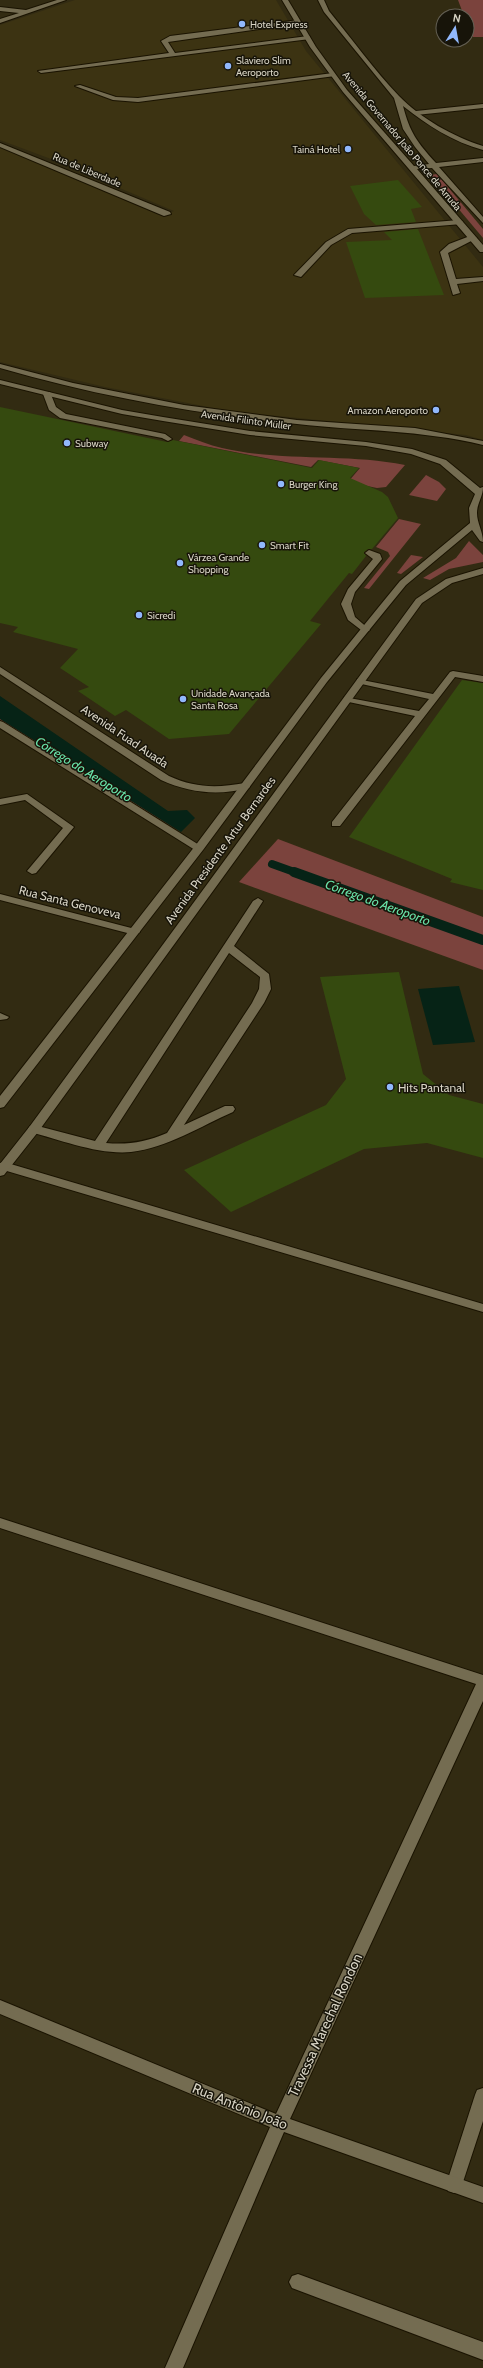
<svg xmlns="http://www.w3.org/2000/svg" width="483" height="2368" font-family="Cabin,sans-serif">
<rect width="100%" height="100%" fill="#322b12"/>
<!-- built -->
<polygon fill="#3c3312" points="75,0 276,0 306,51 483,267 483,440 466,435 229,411 105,387 0,362 0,148 162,216 174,211 51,159 0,140 0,25"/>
<!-- green -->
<g fill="#7b433d">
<polygon points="458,0 483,0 483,37 473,37 467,23 467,16 464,16"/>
<polygon points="437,174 483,229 483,238 430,175"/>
<path d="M184,435C197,440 209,445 222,448C282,462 345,453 405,465L386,487L377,488L348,482L360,468L318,460L311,467L179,441Z"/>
<polygon points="426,475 439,482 446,489 437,501 409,495"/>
<polygon points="399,519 421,524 369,589 364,588 390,556 388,552 376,547"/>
<polygon points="469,541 483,555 483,562 449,569 430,580 423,578 456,558"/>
<polygon points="411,555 423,557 401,574 397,573"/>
<polygon points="0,719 181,832 0,721"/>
<polygon points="278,839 483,917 483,970 239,882"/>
</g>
<!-- water -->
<g fill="#062316">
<polygon points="0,696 168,811 187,810 195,818 181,832 0,719"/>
<polygon points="459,986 475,1042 433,1045 418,989"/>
</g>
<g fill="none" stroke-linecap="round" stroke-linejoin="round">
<!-- stream-far1 -->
<polyline stroke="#062316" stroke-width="8" points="272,864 297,873"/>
<!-- stream -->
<polyline stroke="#062316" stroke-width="10" points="294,872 483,940"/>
</g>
<!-- building -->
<g fill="#354a0f">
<polygon points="398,180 422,207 411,209 416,222 376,225 364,214 350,186"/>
<polygon points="418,229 444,295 365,298 346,242 392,240 384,232"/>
<polygon points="0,407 167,442 173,440 312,468 319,460 359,468 350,478 382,492 388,497 398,518 372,549 368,549 364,552 366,556 352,574 349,573 310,621 321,624 229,734 169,739 126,710 115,716 78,691 89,687 60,668 78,649 13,632 18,627 0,623"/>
<polygon points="462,680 483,683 483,890 450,882 452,879 349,837"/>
<polygon points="399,972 423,1074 449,1095 483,1104 483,1158 427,1143 364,1149 231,1212 184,1170 326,1105 346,1079 320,977"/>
</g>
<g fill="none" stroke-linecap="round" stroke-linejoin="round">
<!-- lane casing -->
<g stroke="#1a1300" stroke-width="2">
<g id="lane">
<polygon points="299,20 301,23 168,42 175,53 308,36 310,37 310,39 41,73 38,71 169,53 161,41 170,36"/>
<polygon points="333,73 335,74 335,76 138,102 113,100 75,86 80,85 116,97 138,98"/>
<polygon points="483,104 483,108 416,115 413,113 416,111"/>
<polygon points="459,220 463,222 462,224 352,233 331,245 301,277 294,275 326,242 348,229"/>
<polygon points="470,236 477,238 448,253 456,279 483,277 483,281 457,284 460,293 453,295 440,252 449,244"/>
<polygon points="44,392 50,392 56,407 66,414 165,434 172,439 168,441 162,438 60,418 49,410 43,394"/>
<polygon points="369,550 380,554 382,559 355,592 351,604 355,617 370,630 365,633 348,620 341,604 348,589 373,559 365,553"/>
<polygon points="453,671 483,676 483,682 455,677 340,826 332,826 332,822 415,716 344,701 344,697 419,711 429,699 357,683 357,679 433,694 450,672"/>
<path d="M258,898L263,901L234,946L269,974L271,989L264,1003L184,1125L225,1106H233L235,1109L233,1112C201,1126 167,1148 131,1152C98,1155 61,1140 30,1132L28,1129L30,1126L34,1125L95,1141L253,901ZM229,953L260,977L259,989L252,1003L167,1133C146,1142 128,1145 106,1143Z"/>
<polygon points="483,2088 483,2121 462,2185 460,2191 454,2193 448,2191 446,2185 475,2095 477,2090"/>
<polygon points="298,2274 483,2342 483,2360 292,2288 289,2282 292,2276"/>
</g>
</g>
<!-- street casing -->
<g stroke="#1a1300" stroke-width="2">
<g id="street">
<polygon points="57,0 66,0 0,23 0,19 19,13 0,11 0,7 26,10"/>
<polygon points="0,143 170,212 171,214 164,216 0,147"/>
<path d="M0,667L169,776C195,788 217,788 245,783L250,786L249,788C218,796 190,793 161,780L0,674Z"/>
<polygon points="0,721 3,722 204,848 199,851 195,850 0,728"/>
<polygon points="27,794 74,827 36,873 32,874 27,871 63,828 25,800 0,805 0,799"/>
<polygon points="0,894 139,930 140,932 135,935 0,900"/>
<polygon points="0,1013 9,1017 7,1019 0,1020"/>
<polygon points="4,1162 483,1304 483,1312 0,1169 0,1163"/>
<polygon points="0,1518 483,1675 483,1701 290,2119 483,2187 483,2203 284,2132 183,2368 165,2368 270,2127 0,2014 0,2000 276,2114 476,1684 0,1528"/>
</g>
</g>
<!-- secondary casing -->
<g stroke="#1a1300" stroke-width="2">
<g id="secondary">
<path d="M282,0H288L316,47L347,90L414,166L429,164L415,147L403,129L394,98L324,12L318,0H324L329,11C352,39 374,70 399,96C420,118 454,137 483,146V150C453,142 427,125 403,106C410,133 417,142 436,163L483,158V162L439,167L483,217V223L432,168L417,169L483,245V252H480L343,92L310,47Z"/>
<path d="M0,364L73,383L184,405L297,420L415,428L483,441V445C422,430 359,431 297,424C196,414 97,396 0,368Z"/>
<path d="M0,380L122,410L163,417L250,431L366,442L412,449L446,460L480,488L483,487C483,497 477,503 477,513C477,523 483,531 483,542L480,541L472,530L406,585L388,607L327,682L203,850L4,1107L0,1108V1096L195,846L321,678L382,603L400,581L470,523L469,508L475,494L440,464L411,454L366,446L250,435L163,421L122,414L0,384Z"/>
<polygon points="483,568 483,574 452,583 422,603 38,1132 4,1175 0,1176 0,1164 30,1126 416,599 446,579"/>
</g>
</g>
<!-- lane -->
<use href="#lane" fill="#746c51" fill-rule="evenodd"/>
<!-- street -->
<use href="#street" fill="#746c51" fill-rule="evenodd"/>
<!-- secondary -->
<use href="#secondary" fill="#746c51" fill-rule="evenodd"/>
</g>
<!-- markers -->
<g fill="#91b8fd" stroke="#171409" stroke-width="1.5">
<circle cx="242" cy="24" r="4"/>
<circle cx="228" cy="66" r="4"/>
<circle cx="348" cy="149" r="4"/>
<circle cx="436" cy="410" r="4"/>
<circle cx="67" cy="443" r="4"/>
<circle cx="281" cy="484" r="4"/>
<circle cx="262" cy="545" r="4"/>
<circle cx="180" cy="563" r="4"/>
<circle cx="139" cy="615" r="4"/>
<circle cx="183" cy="699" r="4"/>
<circle cx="390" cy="1087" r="4"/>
</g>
<g text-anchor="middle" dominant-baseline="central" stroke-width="3" stroke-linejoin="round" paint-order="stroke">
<!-- far-poi labels -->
<g font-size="10" fill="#d7d3c4" stroke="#171409" text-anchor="start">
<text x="250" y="24">Hotel Express</text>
<text x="236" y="60">Slaviero Slim<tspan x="236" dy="12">Aeroporto</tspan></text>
<text x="340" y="149" text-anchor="end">Tainá Hotel</text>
<text x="428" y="410" text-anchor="end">Amazon Aeroporto</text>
<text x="75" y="443">Subway</text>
<text x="289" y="484">Burger King</text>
<text x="270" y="545">Smart Fit</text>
<text x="188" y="557">Várzea Grande<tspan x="188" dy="12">Shopping</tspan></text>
<text x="147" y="615">Sicredi</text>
<text x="191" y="693">Unidade Avançada<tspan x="191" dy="12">Santa Rosa</tspan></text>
</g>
<!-- far-street labels -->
<g font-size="10" fill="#d7d3c4" stroke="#171409">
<text transform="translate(402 141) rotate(50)">Avenida Governador João Ponce de Arruda</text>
<text transform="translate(87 170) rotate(23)">Rua de Liberdade</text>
<text transform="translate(246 420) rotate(8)">Avenida Filinto Müller</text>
</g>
<!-- street labels -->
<g font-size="12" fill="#d7d3c4" stroke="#171409">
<text transform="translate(125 736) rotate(34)">Avenida Fuad Auada</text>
<text transform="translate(220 850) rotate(-54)">Avenida Presidente Artur Bernardes</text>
<text transform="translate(70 902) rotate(14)">Rua Santa Genoveva</text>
</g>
<!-- poi labels -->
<g font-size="12" fill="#d7d3c4" stroke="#171409" text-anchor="start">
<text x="398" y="1087">Hits Pantanal</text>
</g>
<!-- water labels -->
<g font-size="13" font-style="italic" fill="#68e3a9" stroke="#171409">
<text transform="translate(84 769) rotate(32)">Córrego do Aeroporto</text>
<text transform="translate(378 902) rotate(20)">Córrego do Aeroporto</text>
</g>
<!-- near-street labels -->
<g font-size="14" fill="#d7d3c4" stroke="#171409">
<text transform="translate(325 2025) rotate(-65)">Travessa Marechal Rondon</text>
<text transform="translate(240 2106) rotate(22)">Rua Antônio João</text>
</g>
</g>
<!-- north arrow -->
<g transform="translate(455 28) rotate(11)"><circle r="19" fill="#171409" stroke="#646054"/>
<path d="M0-3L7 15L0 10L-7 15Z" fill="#91b8fd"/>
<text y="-6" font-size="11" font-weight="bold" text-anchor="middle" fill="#d7d3c4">N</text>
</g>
</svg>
